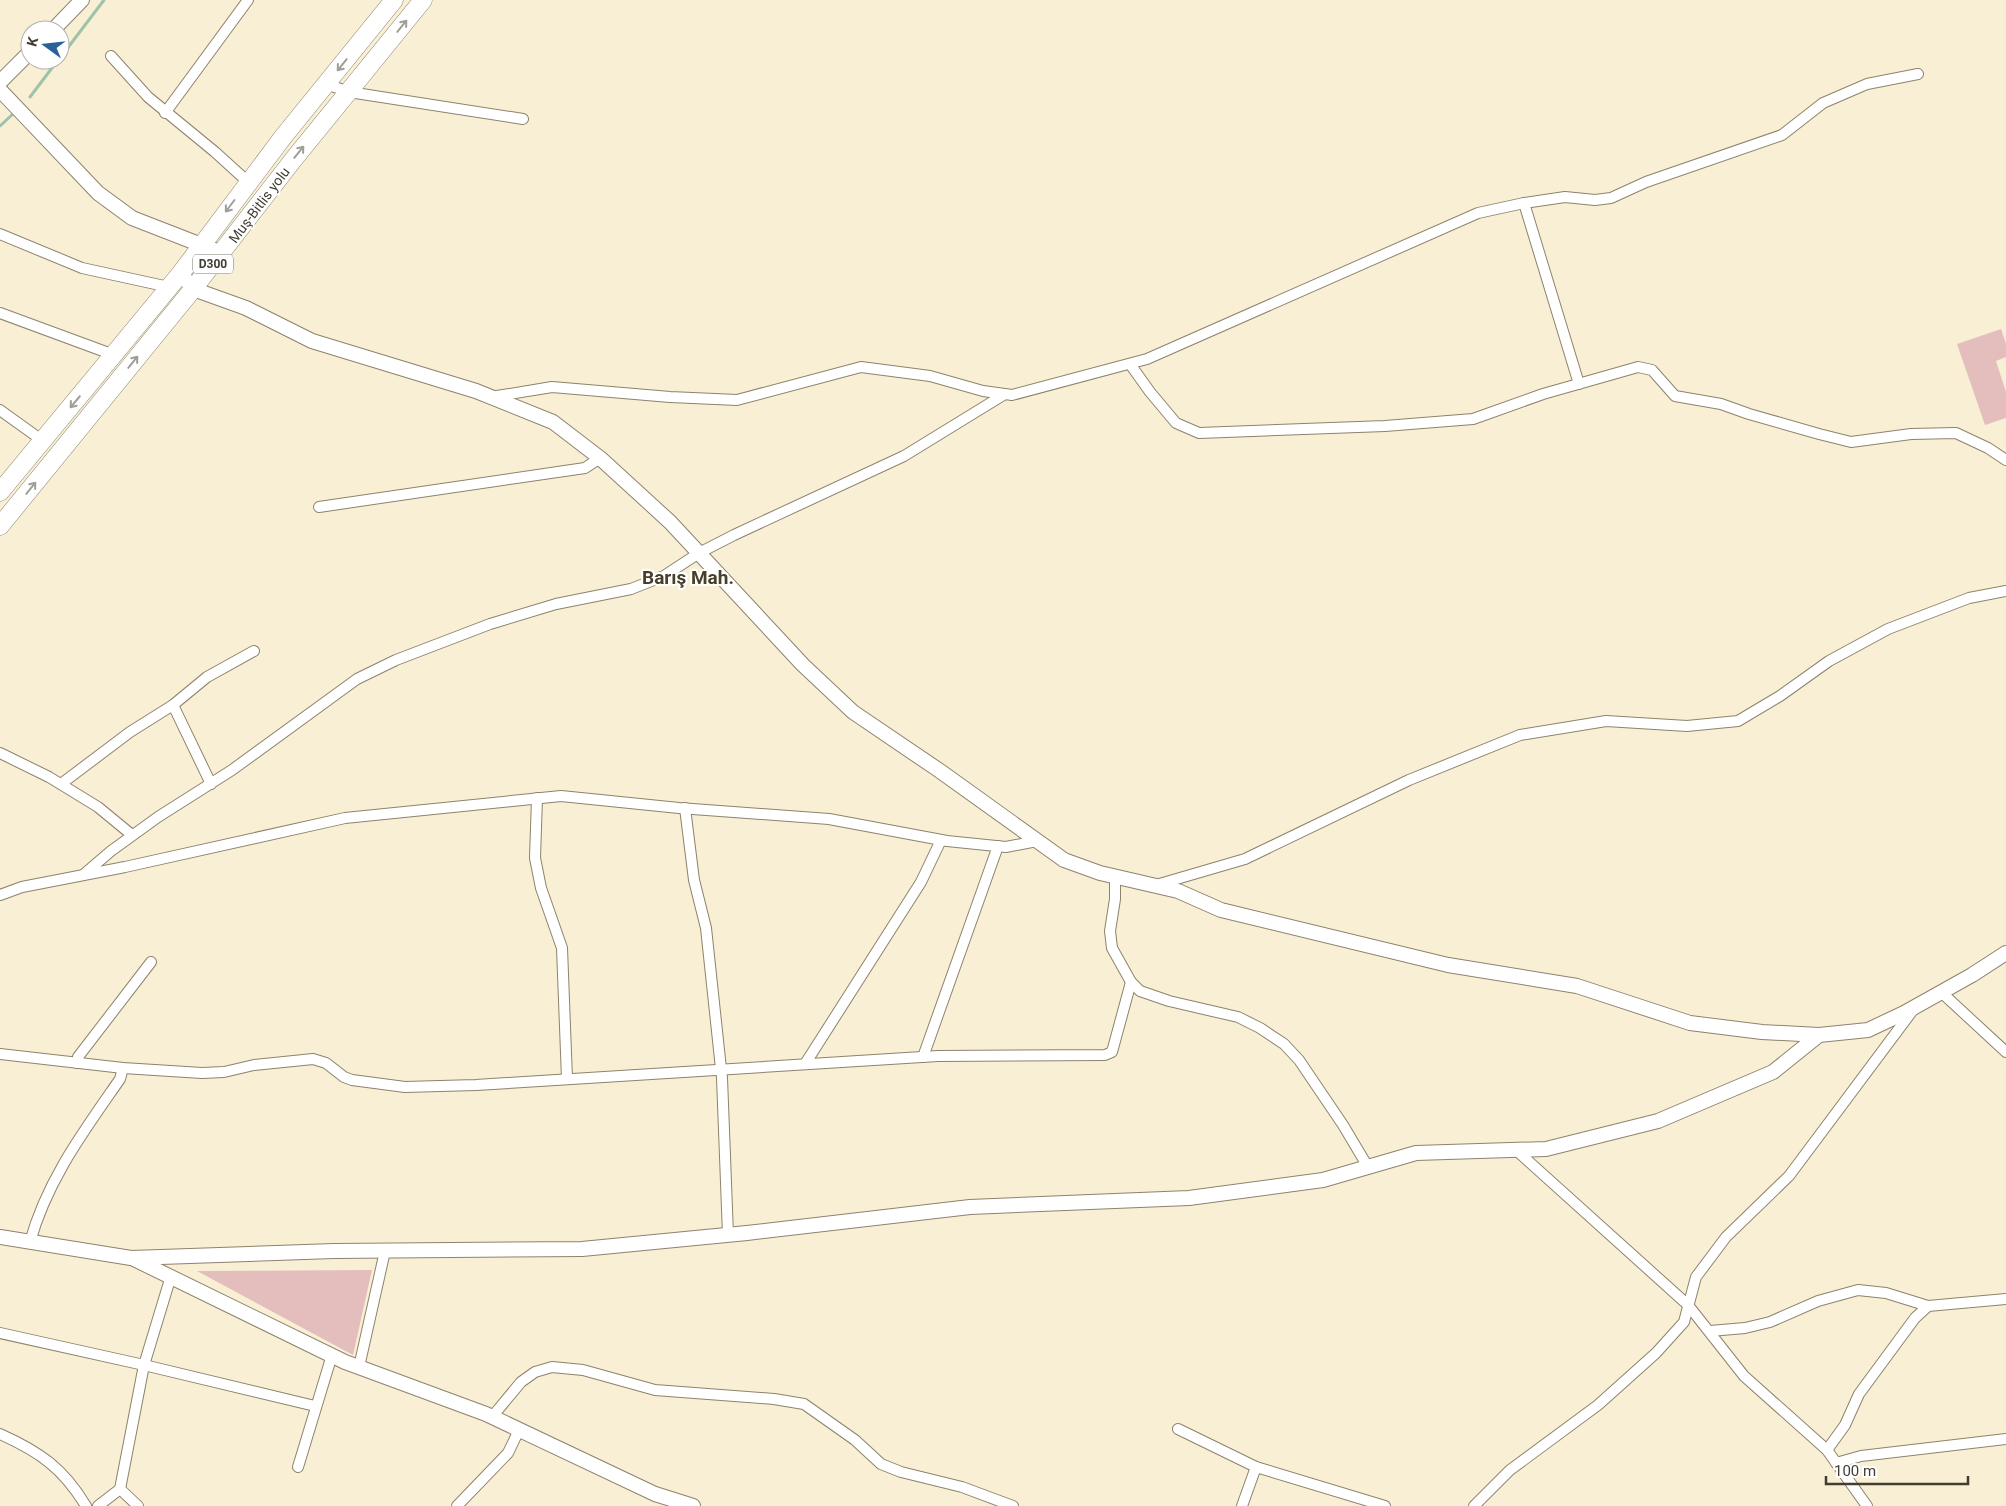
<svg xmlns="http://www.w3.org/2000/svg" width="2006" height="1506" font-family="Roboto,sans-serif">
<rect width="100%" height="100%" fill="#f9efd5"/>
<!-- green -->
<g fill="#e3bebc">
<polygon points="2001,329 2006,344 2006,357 1996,361 2006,392 2006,418 1985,425 1957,344"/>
<polygon points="372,1270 353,1355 197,1271"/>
</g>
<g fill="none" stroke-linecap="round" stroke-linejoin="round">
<!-- stream -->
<g stroke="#9ec3a8" stroke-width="3">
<polyline points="60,58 104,0"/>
<polyline points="30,97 58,60"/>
<polyline points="0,126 14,113"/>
</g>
<!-- street casing -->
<g stroke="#8d836d" stroke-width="12">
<g id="street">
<polyline points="111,56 148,97 215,152 248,182"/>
<polyline points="326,84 349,92 523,119"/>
<polyline points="165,113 248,0"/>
<polyline points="1524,203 1579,384"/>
<polyline points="0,234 82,268 169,287"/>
<polyline points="0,313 114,355"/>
<polyline points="1130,364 1150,392 1176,423 1199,433 1385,426 1473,419 1543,394 1638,367 1652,370 1675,396 1721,404 1749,414 1819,434 1851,442 1911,434 1956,433 1988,448 2006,460"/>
<polyline points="491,397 552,387 670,397 737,400 861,367 930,376 983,391 1012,395 1147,359 1478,213 1524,203 1565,197 1595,200 1611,198 1646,182 1782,135 1823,103 1867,84 1918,74"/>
<polyline points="0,410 43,441"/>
<polyline points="319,507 585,468 600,458"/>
<polyline points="173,705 211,784"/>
<polyline points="0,753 49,777 98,807 132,835"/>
<polyline points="61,784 130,732 173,705 207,677 254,651"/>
<polyline points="537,798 535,858 541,888 562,948 567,1079"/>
<polyline points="685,808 694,880 706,928 722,1078 728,1235"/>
<polyline points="83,875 111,851 158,817 232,770 357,679 396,660 490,624 556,604 631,589 664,576 699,553 734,535 904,456 1005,394"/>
<polyline points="1115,876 1115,899 1110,931 1112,948 1131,982 1140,991 1169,1001 1238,1017 1260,1028 1284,1044 1299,1060 1343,1125 1368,1167"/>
<polyline points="1156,885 1245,859 1409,780 1520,735 1606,721 1687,726 1738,721 1780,696 1829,661 1888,629 1969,598 2006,591"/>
<polyline points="0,895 22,887 125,867 345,818 561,796 679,808 829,819 947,841 1006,847 1037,841"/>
<polyline points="1941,992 2006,1052"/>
<polyline points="0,1054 123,1068 202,1073 224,1072 254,1065 313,1059 326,1063 344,1077 352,1080 405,1087 476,1085 938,1056 1105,1055 1112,1052 1131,982"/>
<polyline points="923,1057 998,846"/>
<polyline points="77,1063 78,1057 151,962"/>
<polyline points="805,1064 921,882 941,840"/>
<polyline points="1516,1150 1688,1305 1744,1376 1827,1450 1867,1506"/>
<path d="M30,1242C47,1180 84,1131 120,1079L123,1068"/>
<polyline points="1710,1331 1745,1328 1770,1322 1818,1301 1858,1290 1886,1293 1928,1306 2006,1299"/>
<polyline points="0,1333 144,1365 315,1406"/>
<polyline points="359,1367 385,1251"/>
<polyline points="492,1417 521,1382 535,1372 552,1367 583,1370 655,1390 774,1399 804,1404 855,1440 881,1464 901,1472 962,1487 1013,1506"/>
<polyline points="1178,1429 1256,1467 1385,1506"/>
<path d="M0,1434C40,1452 63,1468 86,1506"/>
<polyline points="1827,1450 1845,1425 1859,1394 1915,1318 1928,1306"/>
<polyline points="1836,1463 1861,1456 2006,1439"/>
<polyline points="298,1467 332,1355"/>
<polyline points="120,1489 138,1506"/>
<polyline points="98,1506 120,1489 144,1365 171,1276"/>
<polyline points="457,1506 508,1453 519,1430"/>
<polyline points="1242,1506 1256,1467"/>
<polyline points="1474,1506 1510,1470 1598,1405 1656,1353 1684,1322 1696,1277 1726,1237 1789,1176 1913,1010"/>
</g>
</g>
<!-- secondary casing -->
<g stroke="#8d836d" stroke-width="16">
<g id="secondary">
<polyline points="53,30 82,0"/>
<polyline points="0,82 30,52"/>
<polyline points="0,90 98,193 132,218 222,253"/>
<polyline points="181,273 193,289 246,308 312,341 476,391 553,422 600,458 670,522 803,665 853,712 940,771 1064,860 1100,873 1178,891 1221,910 1448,965 1577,986 1690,1023 1762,1032 1819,1035 1868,1030 1904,1013 1972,975 2006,953"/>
<polyline points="0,1237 131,1258 334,1251 582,1249 747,1233 970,1207 1189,1198 1323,1180 1416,1153 1546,1149 1658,1121 1773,1072 1819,1035"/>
<polyline points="134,1259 345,1362 486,1414 655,1494 693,1506"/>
</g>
</g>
<!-- highway casing -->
<g stroke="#8d836d" stroke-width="19">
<g id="highway">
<polyline points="0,492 181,273 283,137 394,0"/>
<polyline points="0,526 193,289 293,160 423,0"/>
</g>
</g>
<!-- street -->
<use href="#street" stroke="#fff" stroke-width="10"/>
<!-- secondary -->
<use href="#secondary" stroke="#fff" stroke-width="14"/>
<!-- highway -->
<use href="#highway" stroke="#fff" stroke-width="18"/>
</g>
<!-- one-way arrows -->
<defs><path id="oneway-shaft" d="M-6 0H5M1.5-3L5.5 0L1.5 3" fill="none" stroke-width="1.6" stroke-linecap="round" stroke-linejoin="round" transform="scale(1.25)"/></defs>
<g stroke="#a09e99">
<use href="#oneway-shaft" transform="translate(402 26) rotate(-51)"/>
<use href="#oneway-shaft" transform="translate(342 65) rotate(129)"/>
<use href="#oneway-shaft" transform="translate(299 152) rotate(-51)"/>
<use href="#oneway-shaft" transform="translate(230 206) rotate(127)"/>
<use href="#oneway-shaft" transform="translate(133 362) rotate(-51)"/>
<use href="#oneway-shaft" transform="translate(75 402) rotate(130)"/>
<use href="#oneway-shaft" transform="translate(31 488) rotate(-51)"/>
</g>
<g text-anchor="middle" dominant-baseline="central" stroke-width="4" stroke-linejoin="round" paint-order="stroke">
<!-- shield labels -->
<rect fill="#fff" stroke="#7a7770" stroke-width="1" x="193" y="254.5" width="40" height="19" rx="4"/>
<g font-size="12" font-weight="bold" fill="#413d33">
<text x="213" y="264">D300</text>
</g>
<!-- street labels -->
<g font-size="14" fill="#413d33" stroke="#fff">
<text transform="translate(259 205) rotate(-53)">Muş-Bitlis yolu</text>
</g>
<!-- district labels -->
<g font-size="19" font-weight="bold" fill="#483f2a" stroke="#fff">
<text x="688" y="577">Barış Mah.</text>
</g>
</g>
<!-- north arrow -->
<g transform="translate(45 45) rotate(285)"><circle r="24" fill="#ffffff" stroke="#b3b1ad"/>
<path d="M0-4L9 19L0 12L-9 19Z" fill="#29629a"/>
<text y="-8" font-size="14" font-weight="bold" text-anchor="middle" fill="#413d33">K</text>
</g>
<!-- scale -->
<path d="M1826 1476v8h142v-8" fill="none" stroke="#413d33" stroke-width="2.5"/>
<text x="1834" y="1476" font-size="15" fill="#413d33" stroke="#ffffff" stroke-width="4" paint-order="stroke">100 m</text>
</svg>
